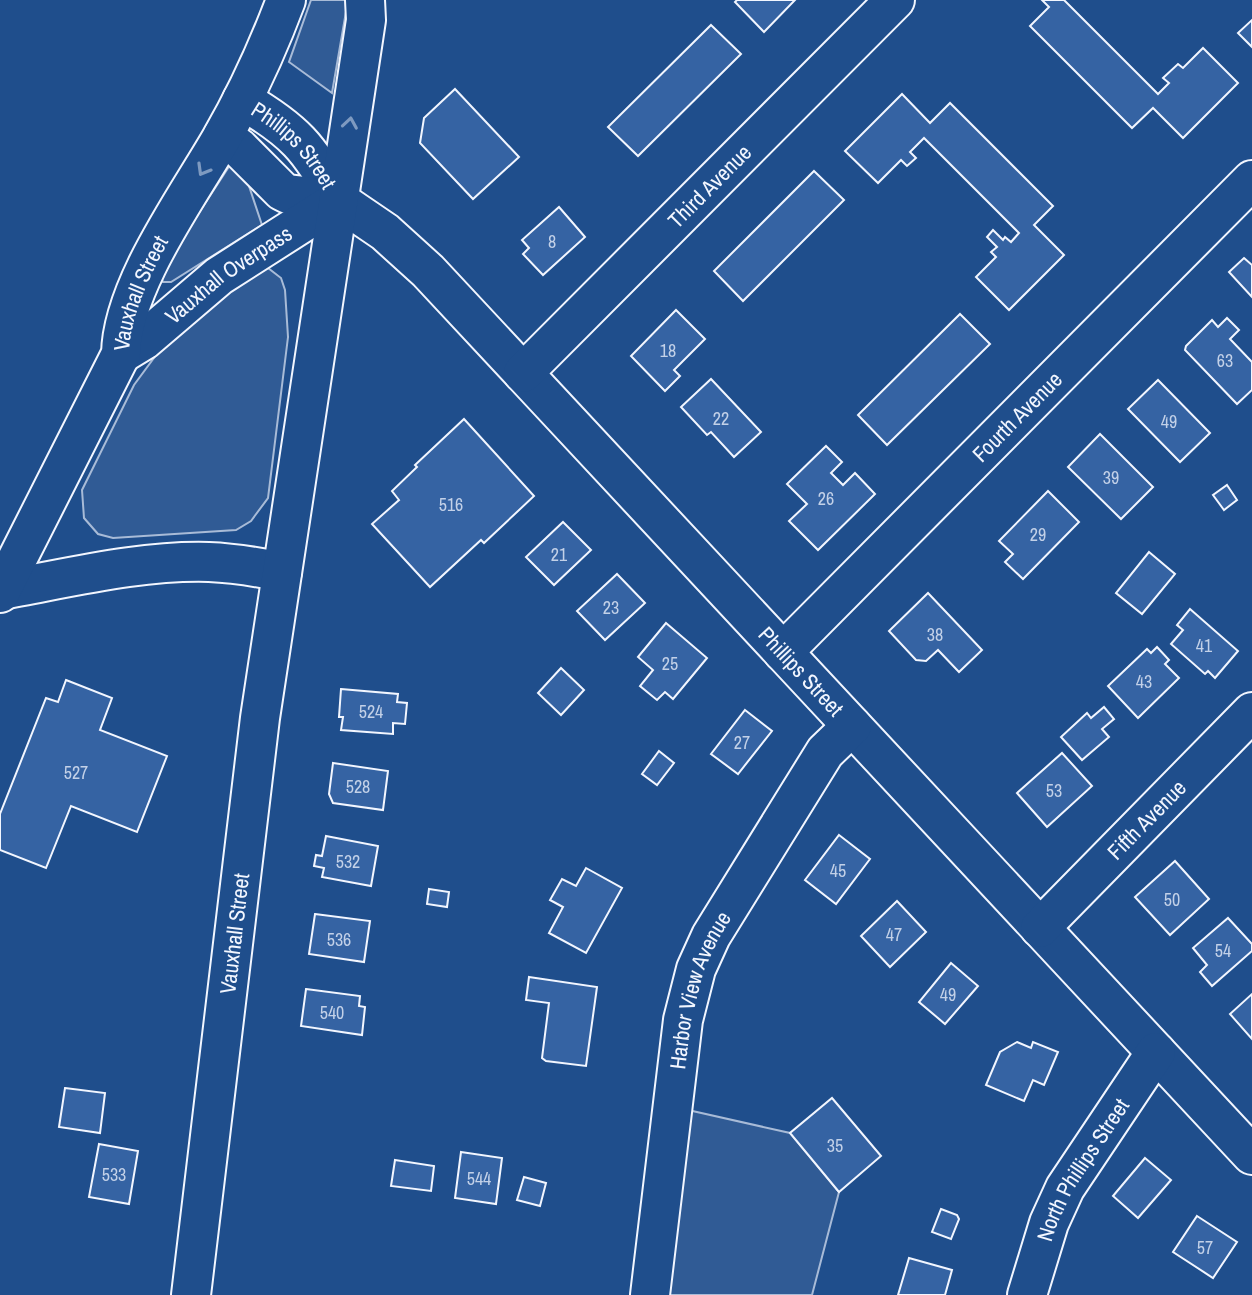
<svg xmlns="http://www.w3.org/2000/svg" width="1252" height="1295" font-family="'Archivo Narrow',sans-serif">
<rect width="100%" height="100%" fill="#1f4e8c"/>
<!-- green -->
<g fill="#305b95" stroke="#a8bbd7" stroke-width="2">
<polygon points="311,0 348,0 332,93 289,62"/>
<polygon points="232,162 242,165 262,225 171,282 163,282 159,274"/>
<polygon points="259,267 268,268 281,278 285,290 288,337 268,498 251,521 236,530 113,538 98,534 84,518 82,490 134,385 165,343"/>
<polygon points="688,1110 790,1133 839,1192 812,1295 666,1295"/>
</g>
<!-- building -->
<g fill="#3563a3" stroke="#f2f6ff" stroke-width="2">
<polygon points="737,0 795,0 764,32 735,2"/>
<polygon points="1042,0 1064,0 1158,94 1169,83 1163,78 1178,64 1183,68 1203,48 1238,83 1183,138 1153,108 1132,128 1030,26 1049,7"/>
<polygon points="1252,20 1252,47 1238,33"/>
<polygon points="711,25 741,54 638,156 608,127"/>
<polygon points="455,89 519,157 473,199 420,143 424,118"/>
<polygon points="902,94 930,123 950,103 1053,206 1034,225 1064,255 1009,310 976,277 996,257 991,252 997,247 987,237 993,230 1003,240 1005,237 1011,242 1019,233 924,138 910,152 916,158 907,166 901,160 878,183 845,151"/>
<polygon points="814,171 844,200 743,301 714,271"/>
<polygon points="559,207 585,237 543,275 523,254 529,248 522,240"/>
<polygon points="1244,258 1252,265 1252,297 1229,272"/>
<polygon points="676,310 705,339 674,370 680,376 665,391 631,356"/>
<polygon points="960,314 990,344 887,445 858,415"/>
<polygon points="1227,318 1239,330 1230,339 1252,362 1252,390 1237,404 1185,350 1186,346 1212,320 1218,327"/>
<polygon points="711,379 761,432 734,457 711,432 707,435 681,407"/>
<polygon points="1158,380 1210,433 1180,462 1128,409"/>
<polygon points="464,419 534,496 484,543 481,540 430,587 372,524 399,500 392,491 417,467 415,465"/>
<polygon points="1100,434 1153,487 1121,519 1068,467"/>
<polygon points="826,446 842,462 831,473 843,485 855,473 875,494 818,550 789,521 807,504 787,484"/>
<polygon points="1227,485 1237,500 1224,510 1213,495"/>
<polygon points="1048,491 1079,522 1023,579 1005,562 1013,554 999,541"/>
<polygon points="563,522 591,550 554,585 526,557"/>
<polygon points="1149,552 1175,574 1142,614 1116,593"/>
<polygon points="617,574 645,603 605,640 577,611"/>
<polygon points="928,593 982,650 959,672 938,650 926,661 916,660 889,631"/>
<polygon points="1190,609 1238,651 1215,678 1208,671 1205,674 1171,644 1183,630 1177,625"/>
<polygon points="666,623 707,658 673,699 665,692 657,700 640,686 653,670 638,657"/>
<polygon points="1157,647 1169,660 1165,664 1179,678 1138,718 1108,686 1147,649 1151,653"/>
<polygon points="561,668 584,690 561,715 538,693"/>
<polygon points="66,680 112,698 100,730 167,756 137,832 71,806 46,868 0,850 0,814 46,698 58,702"/>
<polygon points="341,689 398,694 397,702 407,703 405,724 393,723 393,734 341,730 343,717 339,717"/>
<polygon points="1104,707 1114,719 1102,729 1109,737 1082,760 1061,737 1087,713 1091,718"/>
<polygon points="745,710 772,731 738,774 711,754"/>
<polygon points="659,751 674,763 657,785 642,774"/>
<polygon points="1062,753 1092,786 1047,827 1017,793"/>
<polygon points="333,763 388,771 383,810 333,803 329,794"/>
<polygon points="839,835 870,859 836,904 805,880"/>
<polygon points="326,836 378,846 371,886 322,877 324,868 314,866 316,855 322,856"/>
<polygon points="1175,861 1209,899 1170,935 1135,897"/>
<polygon points="586,868 622,888 586,953 549,933 563,907 550,900 562,879 576,886"/>
<polygon points="429,889 449,892 447,907 427,904"/>
<polygon points="897,901 926,932 890,967 861,936"/>
<polygon points="315,914 370,921 364,962 309,954"/>
<polygon points="1228,918 1252,944 1252,951 1212,986 1200,972 1207,965 1193,948"/>
<polygon points="951,963 978,986 945,1024 919,1002"/>
<polygon points="529,977 597,987 586,1066 546,1061 542,1058 549,1003 526,1000"/>
<polygon points="306,989 360,996 359,1006 365,1007 362,1035 301,1026"/>
<polygon points="1252,994 1252,1039 1230,1014"/>
<polygon points="1017,1042 1031,1048 1033,1042 1058,1052 1044,1085 1033,1080 1024,1101 986,1085 1000,1052"/>
<polygon points="65,1088 105,1093 100,1133 59,1127"/>
<polygon points="832,1098 881,1156 839,1192 790,1133"/>
<polygon points="99,1144 138,1151 129,1204 89,1197"/>
<polygon points="461,1152 502,1158 496,1204 455,1198"/>
<polygon points="1145,1158 1171,1180 1138,1218 1113,1196"/>
<polygon points="395,1160 434,1166 431,1191 391,1186"/>
<polygon points="524,1177 546,1183 540,1206 517,1200"/>
<polygon points="941,1209 957,1215 959,1219 951,1239 932,1232"/>
<polygon points="1197,1216 1237,1242 1213,1278 1173,1252"/>
<polygon points="909,1258 952,1270 945,1295 898,1295"/>
</g>
<g fill="none" stroke-linecap="round" stroke-linejoin="round">
<!-- minor casing -->
<g stroke="#f2f6ff" stroke-width="42">
<g id="minor">
<path id="s1" d="M242,100C294,130 310,148 338,200"/>
<path id="s2" d="M223,136L239,148L282,191L288,194L338,200L385,232L428,271L1252,1155"/>
<path id="s3" d="M121,354L144,340L219,276L338,200"/>
<path id="s4" d="M523,373L895,0"/>
<path d="M1,590C69,578 140,560 209,562C234,563 258,567 282,572"/>
<path id="s5" d="M0,593L121,354C122,286 187,198 221,139C247,94 268,48 286,0"/>
<path id="s6" d="M783,652L1252,180"/>
<path id="s7" d="M1040,928L1252,712"/>
<path id="s8" d="M191,1295L260,718L366,20L365,0"/>
<path id="s9" d="M650,1295L683,1020L696,969L711,936L825,752L852,726"/>
<path id="s10" d="M1027,1295L1049,1223L1065,1188L1156,1052"/>
</g>
</g>
<!-- minor -->
<use href="#minor" stroke="#1f4e8c" stroke-width="38"/>
</g>
<!-- one-way arrows -->
<defs><path id="oneway-chevron" d="M-2-3.5L2.5 0L-2 3.5" fill="none" stroke-width="1.6" stroke-linecap="round" stroke-linejoin="round" transform="scale(2)"/></defs>
<g stroke="#7e9ac0">
<use href="#oneway-chevron" transform="translate(350 123) rotate(-81)"/>
<use href="#oneway-chevron" transform="translate(203 170) rotate(120)"/>
</g>
<g text-anchor="middle" dominant-baseline="central" stroke-width="6" stroke-linejoin="round" paint-order="stroke">
<!-- number labels -->
<g font-size="18" fill="#c3d1e8">
<text x="552" y="241">8</text>
<text x="668" y="350">18</text>
<text x="1225" y="360">63</text>
<text x="721" y="418">22</text>
<text x="1169" y="421">49</text>
<text x="1111" y="477">39</text>
<text x="826" y="498">26</text>
<text x="451" y="504">516</text>
<text x="1038" y="534">29</text>
<text x="559" y="554">21</text>
<text x="611" y="607">23</text>
<text x="935" y="634">38</text>
<text x="1204" y="645">41</text>
<text x="670" y="663">25</text>
<text x="1144" y="681">43</text>
<text x="371" y="711">524</text>
<text x="742" y="742">27</text>
<text x="76" y="772">527</text>
<text x="358" y="786">528</text>
<text x="1054" y="790">53</text>
<text x="348" y="861">532</text>
<text x="838" y="870">45</text>
<text x="1172" y="899">50</text>
<text x="894" y="934">47</text>
<text x="339" y="939">536</text>
<text x="1223" y="950">54</text>
<text x="948" y="994">49</text>
<text x="332" y="1012">540</text>
<text x="835" y="1145">35</text>
<text x="114" y="1174">533</text>
<text x="479" y="1178">544</text>
<text x="1205" y="1247">57</text>
</g>
<!-- street labels -->
<g font-size="22" fill="#f2f6ff" stroke="#1f4e8c">
<text stroke="none"><textPath href="#s1" startOffset="70">Phillips Street</textPath></text>
<text stroke="none"><textPath href="#s4" startOffset="264">Third Avenue</textPath></text>
<text stroke="none"><textPath href="#s3" startOffset="134">Vauxhall Overpass</textPath></text>
<text stroke="none"><textPath href="#s5" startOffset="332">Vauxhall Street</textPath></text>
<text stroke="none"><textPath href="#s6" startOffset="332">Fourth Avenue</textPath></text>
<text stroke="none"><textPath href="#s2" startOffset="800">Phillips Street</textPath></text>
<text stroke="none"><textPath href="#s7" startOffset="152">Fifth Avenue</textPath></text>
<text stroke="none"><textPath href="#s8" startOffset="364">Vauxhall Street</textPath></text>
<text stroke="none"><textPath href="#s9" startOffset="310">Harbor View Avenue</textPath></text>
<text stroke="none"><textPath href="#s10" startOffset="138">North Phillips Street</textPath></text>
</g>
</g>
</svg>
